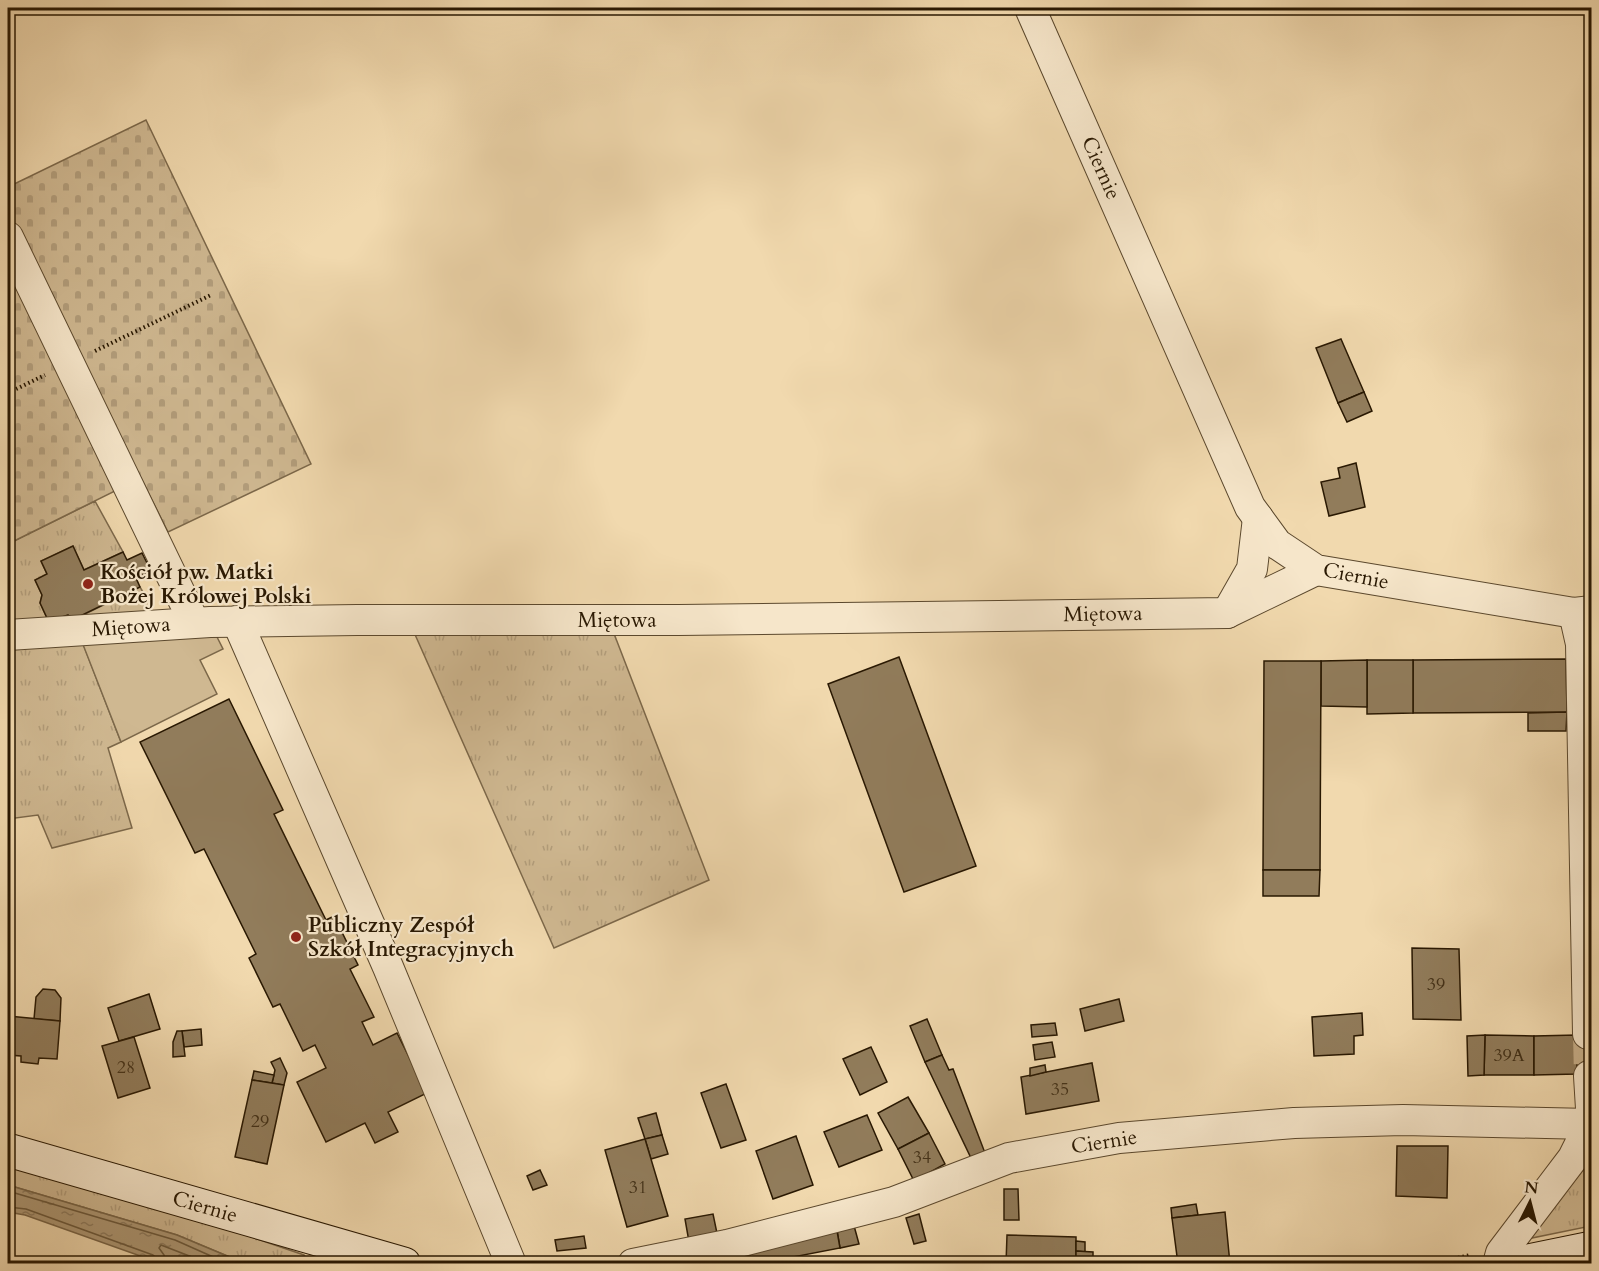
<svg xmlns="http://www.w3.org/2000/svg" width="1599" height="1271" font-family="Cardo,serif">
<defs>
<pattern id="grass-tufts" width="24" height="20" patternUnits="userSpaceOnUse" patternTransform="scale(1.5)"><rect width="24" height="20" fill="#cfb891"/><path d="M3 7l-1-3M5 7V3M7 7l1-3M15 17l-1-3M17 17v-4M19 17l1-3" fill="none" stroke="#b29d7b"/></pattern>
<pattern id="cemetery-stones" width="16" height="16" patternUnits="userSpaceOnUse" patternTransform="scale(1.5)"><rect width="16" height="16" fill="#cfb891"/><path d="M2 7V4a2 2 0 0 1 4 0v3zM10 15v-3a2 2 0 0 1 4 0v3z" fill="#b29d7b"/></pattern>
<pattern id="water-ripples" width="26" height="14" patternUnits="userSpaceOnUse" patternTransform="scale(1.5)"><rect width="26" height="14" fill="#ad9774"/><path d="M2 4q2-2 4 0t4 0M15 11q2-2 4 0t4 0" fill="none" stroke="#8d7a5d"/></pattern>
</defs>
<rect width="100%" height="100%" fill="#f1d9ae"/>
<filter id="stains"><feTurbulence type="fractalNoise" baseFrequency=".00333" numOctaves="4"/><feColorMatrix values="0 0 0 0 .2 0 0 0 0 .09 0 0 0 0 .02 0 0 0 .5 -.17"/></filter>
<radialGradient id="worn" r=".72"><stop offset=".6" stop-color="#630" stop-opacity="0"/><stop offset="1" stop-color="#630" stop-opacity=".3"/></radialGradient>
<!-- grass -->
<g fill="url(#grass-tufts)" stroke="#7c684a" stroke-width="1.5">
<polygon points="95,501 123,552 84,570 73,546 41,561 47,574 35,580 42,595 40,603 47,618 56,619 68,615 71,621 140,587 152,607 132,621 8,624 8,544"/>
<polygon points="413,630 613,631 709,880 554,948"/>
<polygon points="82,641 121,742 108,748 132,828 52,848 38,815 8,819 8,642"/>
<polygon points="1591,1160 1591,1226 1527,1239"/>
<polygon points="8,1163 234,1231 304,1255 310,1263 244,1263 177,1235 8,1185"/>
</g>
<!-- cemetery -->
<polygon fill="url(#cemetery-stones)" stroke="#7c684a" stroke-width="1.5" points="146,120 311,464 168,532 141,478 8,544 8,187"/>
<!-- park -->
<polygon fill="#cfb891" stroke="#7c684a" stroke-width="1.5" points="215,633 223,649 200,660 217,694 121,742 82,642"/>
<!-- water -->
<polygon fill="url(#water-ripples)" stroke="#786446" stroke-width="1.5" points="8,1185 177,1235 244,1263 160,1263 25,1215 8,1212"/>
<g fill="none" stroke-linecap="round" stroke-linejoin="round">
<!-- shore -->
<g stroke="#6b583b" stroke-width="1.5">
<polyline points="8,1191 175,1240 229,1264"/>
<polyline points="8,1207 26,1209 153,1255 158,1259 158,1264"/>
<polyline points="166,1264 164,1255 159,1248 161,1245 210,1264"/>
</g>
</g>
<!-- building -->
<g fill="#917c5b" stroke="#291802" stroke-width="1.5">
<polygon points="1341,339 1364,392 1338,403 1316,348"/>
<polygon points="1364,392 1372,411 1347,422 1338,403"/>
<polygon points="1356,463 1365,507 1329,516 1321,482 1340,478 1338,468"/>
<polygon points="73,546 84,570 123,552 127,560 142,553 151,571 136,578 140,587 70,621 68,615 56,619 47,618 40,603 42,595 35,580 47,574 41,561"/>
<polygon points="899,657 976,866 904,892 828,684"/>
<polygon points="1566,659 1567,712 1413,713 1413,660"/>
<polygon points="1367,660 1413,660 1413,713 1367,714"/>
<polygon points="1367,660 1367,707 1321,706 1321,661"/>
<polygon points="1264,661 1321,661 1320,870 1263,870"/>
<polygon points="229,699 283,810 274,814 326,920 334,916 358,965 350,969 374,1017 362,1022 373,1045 397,1033 427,1093 388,1112 398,1132 375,1143 365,1123 326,1142 297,1082 326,1068 315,1045 303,1051 280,1004 273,1007 249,958 256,954 204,849 195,853 140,742"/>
<polygon points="1567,712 1566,731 1528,731 1528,713"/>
<polygon points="1263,870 1320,870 1319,896 1263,896"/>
<polygon points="1412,948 1459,949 1461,1020 1413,1019"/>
<polygon points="43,989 55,990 61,998 60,1021 34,1019 36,997"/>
<polygon points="149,994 160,1029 119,1041 108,1008"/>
<polygon points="1119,999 1124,1021 1085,1031 1080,1009"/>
<polygon points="1362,1013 1363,1035 1354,1036 1354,1054 1314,1056 1312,1017"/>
<polygon points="8,1016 60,1021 57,1059 39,1058 38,1064 21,1062 21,1056 8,1055"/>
<polygon points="927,1019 942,1055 925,1062 910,1026"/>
<polygon points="1055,1023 1057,1035 1032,1037 1031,1025"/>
<polygon points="201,1029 202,1045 184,1047 182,1031"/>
<polygon points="177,1031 182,1031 185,1056 173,1057 173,1042"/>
<polygon points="1485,1035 1534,1036 1534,1075 1484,1075"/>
<polygon points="1485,1035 1484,1075 1468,1076 1467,1036"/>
<polygon points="1577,1035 1577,1074 1534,1075 1534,1036"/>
<polygon points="134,1037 150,1088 118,1098 102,1046"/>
<polygon points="1052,1042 1055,1057 1035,1060 1033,1045"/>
<polygon points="871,1047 887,1082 860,1095 843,1059"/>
<polygon points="942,1055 949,1070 953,1069 985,1153 971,1158 925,1062"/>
<polygon points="280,1058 287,1073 284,1085 272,1083 275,1070 271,1062"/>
<polygon points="1092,1063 1099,1101 1026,1114 1021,1077"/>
<polygon points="1045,1065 1046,1072 1030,1076 1030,1068"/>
<polygon points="254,1071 274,1075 272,1083 252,1080"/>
<polygon points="252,1080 284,1085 267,1164 235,1157"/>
<polygon points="726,1084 746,1140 721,1148 701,1093"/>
<polygon points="908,1097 929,1133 898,1149 878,1113"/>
<polygon points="656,1113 662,1135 645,1139 638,1118"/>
<polygon points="867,1115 882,1150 839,1167 824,1132"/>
<polygon points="929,1133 945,1164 914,1181 898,1149"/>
<polygon points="662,1135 668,1154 651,1159 645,1139"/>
<polygon points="796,1136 813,1185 773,1199 756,1151"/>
<polygon points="645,1139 668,1216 627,1227 605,1150"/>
<polygon points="1397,1146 1448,1146 1447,1198 1396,1196"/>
<polygon points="540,1170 547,1185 533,1190 527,1176"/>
<polygon points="1004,1189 1018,1189 1019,1220 1004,1220"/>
<polygon points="1196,1204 1198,1215 1172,1218 1171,1208"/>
<polygon points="1225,1212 1230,1264 1178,1264 1172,1218"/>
<polygon points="713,1214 718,1238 689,1242 685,1219"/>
<polygon points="919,1214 926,1241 914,1244 906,1218"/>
<polygon points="853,1222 859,1244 840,1248 836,1225"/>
<polygon points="836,1225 840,1248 772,1261 772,1264 750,1264 750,1245"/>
<polygon points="1007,1235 1076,1237 1076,1264 1006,1264"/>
<polygon points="584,1236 586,1248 557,1251 555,1240"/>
<polygon points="1076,1241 1085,1242 1085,1252 1076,1251"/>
<polygon points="1076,1251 1093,1252 1093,1264 1076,1264"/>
</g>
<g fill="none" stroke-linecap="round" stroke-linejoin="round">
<!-- street-tunnel -->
<polyline stroke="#c9b28c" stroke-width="30" stroke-dasharray="30 15" stroke-linecap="butt" points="1588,1034 1589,1076"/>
<!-- street casing -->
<g stroke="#5b482d" stroke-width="32">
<g id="street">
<polyline points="1030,8 1250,507 1277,544 1316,570 1574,613 1592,611"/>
<polyline points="8,237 194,622"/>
<polyline points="1227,613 1252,569 1258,518"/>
<polyline points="1574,613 1581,644 1588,1034"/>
<polyline points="237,621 388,967 511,1264"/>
<polyline points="8,635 210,622 357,620 679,620 1227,613 1316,570"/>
<polyline points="1589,1076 1592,1125"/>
<polyline points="633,1264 727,1245 894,1202 1009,1158 1119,1138 1294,1123 1403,1120 1590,1124 1573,1158 1501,1253 1498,1264"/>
</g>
</g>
<!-- secondary casing -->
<g stroke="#291802" stroke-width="35">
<g id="secondary">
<polyline points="8,1150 404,1264"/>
<polyline points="1514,1264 1592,1248"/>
</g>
</g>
<!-- path -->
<g stroke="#291802" stroke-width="4" stroke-dasharray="1.5 3" stroke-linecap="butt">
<polyline points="95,351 211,295"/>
<polyline points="8,393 45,375"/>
<polyline points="453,1264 454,1260 469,1264"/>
<polyline points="1432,1264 1470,1255"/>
</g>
<!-- street -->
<use href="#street" stroke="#f6e6ca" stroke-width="30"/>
<!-- secondary -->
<use href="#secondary" stroke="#f6e6ca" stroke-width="33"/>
</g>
<!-- markers -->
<g fill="#8f2418" stroke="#f6e6ca" stroke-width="2">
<circle cx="88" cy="584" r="6"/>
<circle cx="296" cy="937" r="6"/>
</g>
<g text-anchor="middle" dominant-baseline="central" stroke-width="4.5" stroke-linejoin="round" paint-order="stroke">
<!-- number labels -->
<g font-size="18" fill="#433118">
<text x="1436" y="984">39</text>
<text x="1509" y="1055">39A</text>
<text x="126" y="1067">28</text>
<text x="1060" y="1089">35</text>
<text x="260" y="1121">29</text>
<text x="922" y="1157">34</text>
<text x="638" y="1187">31</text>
</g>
<!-- street labels -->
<g font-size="21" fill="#291802" stroke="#f6e6ca">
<text transform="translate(1101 168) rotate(66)">Ciernie</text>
<text transform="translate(1356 576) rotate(11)">Ciernie</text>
<text transform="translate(1103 614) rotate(-1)">Miętowa</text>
<text x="617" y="620">Miętowa</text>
<text transform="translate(131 627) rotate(-4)">Miętowa</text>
<text transform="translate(1104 1142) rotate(-9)">Ciernie</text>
<text transform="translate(205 1207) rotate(16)">Ciernie</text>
</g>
<!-- poi labels -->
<g font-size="21" font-weight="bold" fill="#291802" stroke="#f6e6ca" text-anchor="start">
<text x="100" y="572">Kościół pw. Matki<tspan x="100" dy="24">Bożej Królowej Polski</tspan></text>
<text x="308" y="925">Publiczny Zespół<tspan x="308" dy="24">Szkół Integracyjnych</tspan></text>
</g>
</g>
<!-- margin -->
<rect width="1599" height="1271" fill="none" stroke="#f1d9ae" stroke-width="30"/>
<rect x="9" y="9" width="1581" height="1253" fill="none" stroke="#291802" stroke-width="3"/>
<rect x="15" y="15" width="1569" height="1241" fill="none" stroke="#291802" stroke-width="1.5"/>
<!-- north arrow -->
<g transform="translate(1530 1202) rotate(6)" stroke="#f6e6ca" stroke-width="4.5" paint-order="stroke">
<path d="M0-4.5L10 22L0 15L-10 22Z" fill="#291802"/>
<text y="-9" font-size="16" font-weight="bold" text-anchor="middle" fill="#291802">N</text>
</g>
<rect width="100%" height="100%" filter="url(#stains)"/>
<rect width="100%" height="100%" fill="url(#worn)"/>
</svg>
